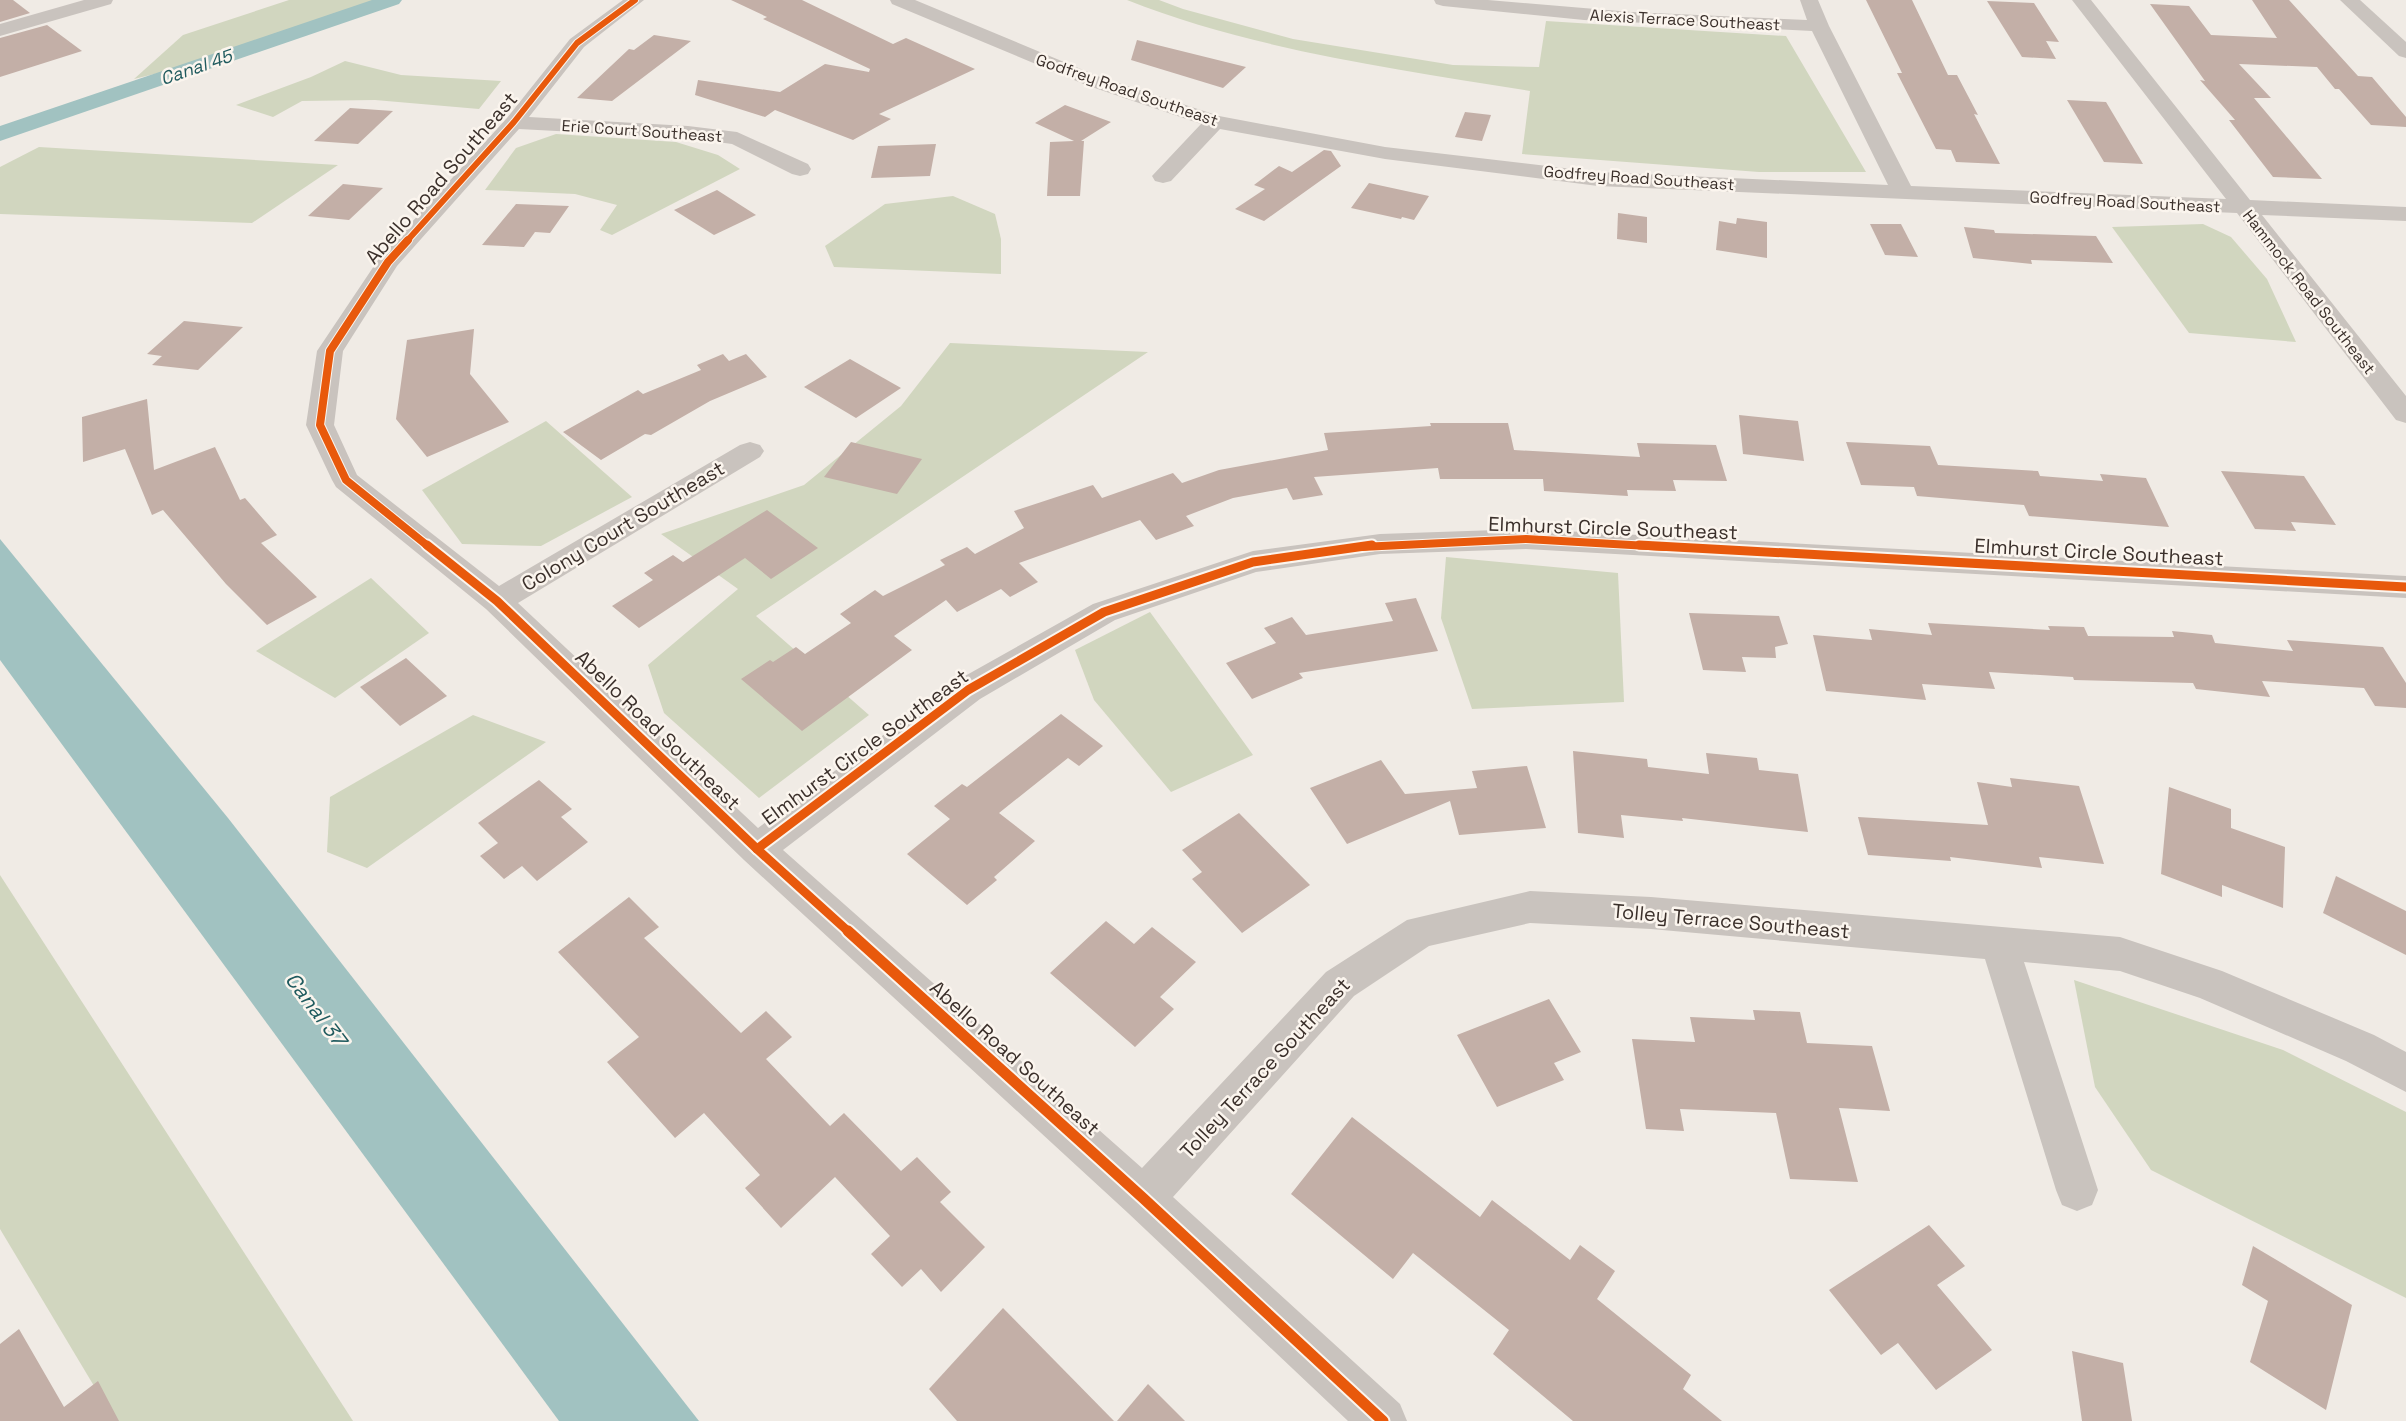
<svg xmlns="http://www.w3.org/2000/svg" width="2406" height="1421" font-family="'Space Grotesk',sans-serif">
<rect width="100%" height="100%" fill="#f0ebe5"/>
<!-- green -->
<g fill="#d1d6bf">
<polygon points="289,0 377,0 175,69 134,79 183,35"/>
<path d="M1127,0H1159L1183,9L1293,39L1453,65L1539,67L1546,21L1786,36L1866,172H1759L1522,154L1530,91C1396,69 1253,50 1127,0Z"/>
<polygon points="345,61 401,75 501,81 479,109 375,100 302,101 273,117 236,105 311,77"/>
<polygon points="556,134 676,142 718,155 740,169 612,235 600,230 617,205 575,194 485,190 516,148"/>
<polygon points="39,147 338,165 252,223 0,214 0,167"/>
<polygon points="953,196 995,214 1001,239 1001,274 834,267 825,246 885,204"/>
<polygon points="2203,224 2231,237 2267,279 2296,342 2189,333 2112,227"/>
<polygon points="950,343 1148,352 756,616 869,715 759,798 664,713 648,665 738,589 661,534 804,485 901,406"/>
<polygon points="546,421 632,497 541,546 462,544 422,490"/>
<polygon points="1446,557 1618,573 1624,702 1472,709 1441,618"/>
<polygon points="371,578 429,633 335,698 256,651"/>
<polygon points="1150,612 1253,755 1171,792 1094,700 1075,650"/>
<polygon points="473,715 546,742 367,868 327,852 330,797"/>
<polygon points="0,875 353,1421 115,1421 0,1229"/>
<polygon points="2074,980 2283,1050 2406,1112 2406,1298 2151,1170 2095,1087"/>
</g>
<!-- water -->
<polygon fill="#a1c2c1" points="0,539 228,818 699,1421 559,1421 0,660"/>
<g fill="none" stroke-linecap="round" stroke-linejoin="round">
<!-- canal -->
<polygon fill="#a1c2c1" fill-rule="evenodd" points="372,0 402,0 399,4 0,141 0,126"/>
</g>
<!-- building -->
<g fill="#c3afa7">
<polygon points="0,0 13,0 30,13 0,22"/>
<polygon points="731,0 802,0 893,44 906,38 975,69 879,114 891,119 853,140 775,110 765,117 695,95 698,80 780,92 825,64 869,72 870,69 763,19 767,17"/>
<polygon points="1866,0 1912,0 1948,75 1957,75 1978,115 1974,114 2000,164 1956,162 1951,150 1936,149 1897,73 1902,73"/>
<polygon points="2252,0 2289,0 2358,76 2372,77 2406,117 2406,127 2371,125 2339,89 2335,89 2317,67 2239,64 2271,98 2254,98 2322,179 2273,177 2229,120 2235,120 2200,80 2205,81 2150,4 2189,6 2211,35 2277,38"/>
<polygon points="1987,1 2034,3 2059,42 2046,41 2056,59 2022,57"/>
<polygon points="47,25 82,51 0,77 0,38"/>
<polygon points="654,35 691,41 612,101 577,98 629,49 634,50"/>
<polygon points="1137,40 1246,67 1223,88 1131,60"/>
<polygon points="2067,100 2106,102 2143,164 2104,162"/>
<polygon points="1065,105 1111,122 1081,141 1084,141 1080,196 1047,196 1050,142 1074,141 1035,123"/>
<polygon points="350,108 393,111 358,144 314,141"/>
<polygon points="1465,112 1491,115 1482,141 1455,137"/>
<polygon points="936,144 930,176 871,178 878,146"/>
<polygon points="1324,150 1331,151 1341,166 1264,221 1235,209 1265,189 1254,185 1279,166 1292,172"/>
<polygon points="1369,183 1429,196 1414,220 1402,217 1401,219 1351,208"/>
<polygon points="343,184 383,188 349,220 308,216"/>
<polygon points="717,190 756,215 714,235 674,210"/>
<polygon points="516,204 569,206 550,233 535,232 524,247 482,245"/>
<polygon points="1618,213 1647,217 1647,243 1617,239"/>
<polygon points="1737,218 1767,222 1767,258 1716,250 1719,221 1736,224"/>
<polygon points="1870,224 1901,224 1918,257 1885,255"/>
<polygon points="1964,227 1994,230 1995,233 2096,236 2113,263 2031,260 2032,264 1973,258"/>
<polygon points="184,321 243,327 198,370 152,365 162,356 147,354"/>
<polygon points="474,329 470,374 509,422 427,457 396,419 407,340"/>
<polygon points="723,354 729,361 746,354 767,377 710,401 651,435 645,434 601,460 563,432 638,390 643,394 701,370 697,365"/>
<polygon points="850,359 901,388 856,418 804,387"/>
<polygon points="147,399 154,470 215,447 240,500 245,498 277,535 261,543 317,597 267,625 226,584 163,510 152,515 125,449 83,462 82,417"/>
<polygon points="1739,415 1798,421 1804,461 1743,454"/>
<polygon points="1430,423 1508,423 1514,450 1640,457 1637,443 1716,445 1727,481 1673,480 1676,491 1627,490 1628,496 1544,491 1543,479 1440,479 1438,468 1314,477 1323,495 1293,500 1287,488 1233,498 1186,516 1194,526 1156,540 1140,520 1019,563 1038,582 1010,597 1001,589 957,612 946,600 894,636 912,650 802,731 741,679 770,660 773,662 796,647 805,654 851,623 840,614 875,590 883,596 945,565 940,560 967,547 975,554 1024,528 1014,511 1093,485 1102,498 1173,473 1182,483 1219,470 1328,450 1324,433 1431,426"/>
<polygon points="851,442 922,459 897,494 824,477"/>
<polygon points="1846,442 1930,446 1938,465 2038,471 2040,476 2103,481 2100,474 2146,478 2169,527 2029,516 2024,505 1917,496 1914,487 1861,485"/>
<polygon points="2221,471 2304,476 2336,525 2291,522 2296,531 2255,529"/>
<polygon points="767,510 818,548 771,579 745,558 639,628 612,606 653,580 644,573 673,555 683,562"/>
<polygon points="1416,598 1438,651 1299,673 1303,678 1252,699 1226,663 1276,643 1264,628 1292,617 1306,635 1393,621 1385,603"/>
<polygon points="1689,613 1779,616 1788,644 1775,647 1776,658 1742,657 1746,672 1703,670"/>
<polygon points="1928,623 2050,630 2048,626 2084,627 2088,636 2174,637 2172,631 2212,635 2215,643 2293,651 2287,640 2383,647 2406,683 2406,708 2375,706 2364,688 2262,681 2270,697 2196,689 2193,683 2074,680 2073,677 1989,672 1995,689 1922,684 1926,700 1826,691 1813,635 1872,640 1869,629 1932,635"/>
<polygon points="406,658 447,696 400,726 360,687"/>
<polygon points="1061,714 1103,746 1079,766 1068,758 999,813 1035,841 994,877 997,880 967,905 907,854 950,819 934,806 962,784 967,787"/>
<polygon points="1573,751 1647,759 1648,767 1709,774 1706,753 1757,758 1759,770 1798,774 1808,832 1682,818 1683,821 1621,815 1624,838 1578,833"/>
<polygon points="1381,760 1405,794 1477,788 1472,771 1527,766 1546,828 1459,835 1450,801 1347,844 1310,788"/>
<polygon points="2010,778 2079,786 2104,864 2039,857 2042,868 1950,857 1951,861 1868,855 1858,817 1988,825 1977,782 2012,787"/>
<polygon points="539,780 572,809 561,817 588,842 537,881 522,866 504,879 480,856 498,843 478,823"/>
<polygon points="2169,787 2231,809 2231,828 2285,847 2283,908 2222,885 2222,897 2161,874"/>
<polygon points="1239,813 1310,885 1242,933 1192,879 1202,872 1182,850"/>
<polygon points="2336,876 2406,911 2406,955 2323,913"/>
<polygon points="629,897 659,927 644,938 741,1033 766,1011 792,1037 766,1059 830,1126 844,1113 901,1171 917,1157 951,1192 940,1202 985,1247 941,1292 921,1269 902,1287 871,1254 890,1236 835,1177 781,1228 745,1188 760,1175 704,1113 675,1138 607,1062 639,1037 558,952"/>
<polygon points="1106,921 1134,944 1152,927 1196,962 1160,997 1174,1009 1135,1047 1050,973"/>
<polygon points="1549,999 1581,1052 1554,1063 1564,1080 1497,1107 1457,1035"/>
<polygon points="1753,1010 1800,1012 1807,1043 1872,1046 1890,1111 1839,1108 1858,1182 1790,1179 1776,1113 1680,1109 1684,1131 1646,1129 1632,1039 1695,1042 1690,1017 1755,1020"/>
<polygon points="1352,1117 1480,1217 1492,1200 1570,1260 1580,1245 1615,1271 1597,1299 1691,1375 1683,1389 1722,1421 1573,1421 1493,1354 1509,1330 1413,1253 1393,1279 1291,1194"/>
<polygon points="1929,1225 1965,1266 1937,1285 1992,1350 1936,1390 1898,1343 1881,1355 1829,1290"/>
<polygon points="2253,1246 2352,1305 2326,1410 2250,1362 2268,1301 2242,1285"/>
<polygon points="1003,1308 1114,1421 957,1421 929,1389"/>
<polygon points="19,1329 64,1407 98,1381 119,1421 0,1421 0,1344"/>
<polygon points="2072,1351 2123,1363 2132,1421 2082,1421"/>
<polygon points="1148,1384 1185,1421 1117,1421"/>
</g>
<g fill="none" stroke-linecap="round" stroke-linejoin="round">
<!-- street -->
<g fill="#c9c3be" fill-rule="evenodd">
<polygon points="84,0 113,0 111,4 0,36 0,24"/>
<polygon points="623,0 644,0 584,47 529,117 688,126 737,132 808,164 811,169 808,174 800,176 792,174 732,144 688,138 519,129 397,266 343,351 334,425 357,475 499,586 740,445 750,442 760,445 764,451 760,457 518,603 758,828 956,681 1093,604 1253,551 1380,534 1526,529 2406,576 2406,598 1526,549 1380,554 1256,572 1115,620 980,699 783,850 1142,1168 1326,972 1407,920 1530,891 1651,897 2120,937 2222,971 2374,1035 2406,1052 2406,1092 2346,1061 2200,998 2120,971 2024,962 2098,1190 2092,1205 2077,1211 2062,1205 2056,1190 1985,959 1651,929 1530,923 1429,946 1354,996 1173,1197 1400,1404 1407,1421 1348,1421 1128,1213 744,860 486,609 336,487 332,480 306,425 317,351 380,257 507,118 570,39"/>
<polygon points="890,0 915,0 1100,77 1219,116 1385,147 1598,172 1888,185 1812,31 1584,20 1443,6 1436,4 1434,0 1488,0 1631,12 1807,20 1800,0 1818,0 1829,26 1911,186 2226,199 2072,0 2091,0 2250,200 2406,207 2406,221 2262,215 2406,396 2406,423 2396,420 2237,213 1598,186 1385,159 1220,129 1171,181 1163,183 1155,181 1152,176 1201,124 1086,85 892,4"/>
<polygon points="2340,0 2360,0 2406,42 2406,58 2399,56"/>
</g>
<!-- cycleway-far3 casing -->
<g stroke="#fbf5ee" stroke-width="8">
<polyline id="cycleway-far3" points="406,242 514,122 577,43 635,0"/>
</g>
<!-- cycleway-far2 casing -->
<g stroke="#fbf5ee" stroke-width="10">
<g id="cycleway-far2">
<polyline points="408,240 388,262 330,351 320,425 346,480 429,547"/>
<polyline points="1361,547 1526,539 1666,547"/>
</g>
</g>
<!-- cycleway-far1 casing -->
<g stroke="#fbf5ee" stroke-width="13">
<g id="cycleway-far1">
<polyline points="427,545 497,601 757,849 850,933"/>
<polyline points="1639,545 2406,587"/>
<polyline points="757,849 968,690 1104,612 1253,562 1372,545"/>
</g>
</g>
<!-- cycleway casing -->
<g stroke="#fbf5ee" stroke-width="15">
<polyline id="cycleway" points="848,931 1143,1198 1383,1421"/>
</g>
<!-- cycleway-far3 -->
<use href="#cycleway-far3" stroke="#e8590c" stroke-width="6"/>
<!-- cycleway-far2 -->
<use href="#cycleway-far2" stroke="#e8590c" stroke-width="8"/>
<!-- cycleway-far1 -->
<use href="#cycleway-far1" stroke="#e8590c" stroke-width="9"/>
<!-- cycleway -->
<use href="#cycleway" stroke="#e8590c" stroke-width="11"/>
</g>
<g text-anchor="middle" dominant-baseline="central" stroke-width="5" stroke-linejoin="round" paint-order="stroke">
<!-- far-street labels -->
<g font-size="16" fill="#3b302b" stroke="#fbf5ee">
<text transform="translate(1685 20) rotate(3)">Alexis Terrace Southeast</text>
<text transform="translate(1127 90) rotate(19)">Godfrey Road Southeast</text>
<text transform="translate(642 131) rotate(4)">Erie Court Southeast</text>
<text transform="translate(1639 178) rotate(4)">Godfrey Road Southeast</text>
<text transform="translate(2125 202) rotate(3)">Godfrey Road Southeast</text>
<text transform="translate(2309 292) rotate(52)">Hammock Road Southeast</text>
</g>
<!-- far-water labels -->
<g font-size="18" font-style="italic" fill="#1f5a5e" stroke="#fbf5ee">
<text transform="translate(196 67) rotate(-19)">Canal 45</text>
</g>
<!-- street labels -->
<g font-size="20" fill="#3b302b" stroke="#fbf5ee">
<text transform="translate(441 178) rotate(-49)">Abello Road Southeast</text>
<text transform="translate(623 526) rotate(-31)">Colony Court Southeast</text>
<text transform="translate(1613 528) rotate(2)">Elmhurst Circle Southeast</text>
<text transform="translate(2099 552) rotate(3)">Elmhurst Circle Southeast</text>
<text transform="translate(658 730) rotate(44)">Abello Road Southeast</text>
<text transform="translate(865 747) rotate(-36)">Elmhurst Circle Southeast</text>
<text transform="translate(1731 921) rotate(5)">Tolley Terrace Southeast</text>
<text transform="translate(1015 1058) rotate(42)">Abello Road Southeast</text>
<text transform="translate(1265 1068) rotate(-47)">Tolley Terrace Southeast</text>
</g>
<!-- water labels -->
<g font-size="21" font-style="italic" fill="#1f5a5e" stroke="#fbf5ee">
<text transform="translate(316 1009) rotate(53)">Canal 37</text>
</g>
</g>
</svg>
